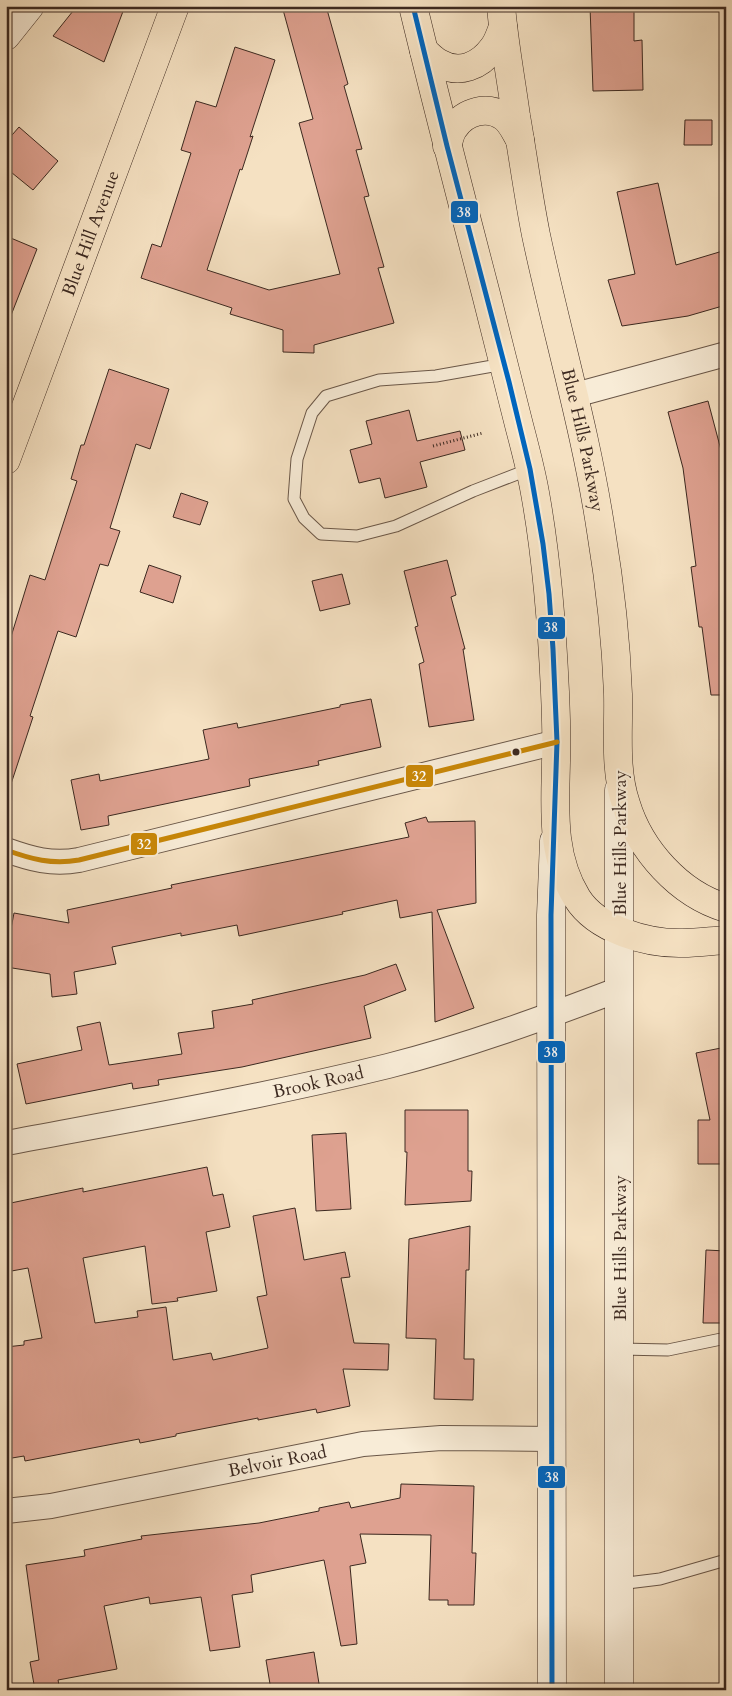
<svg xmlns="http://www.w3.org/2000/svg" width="732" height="1696" font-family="Cardo,serif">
<rect width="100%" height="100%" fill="#f5e1c2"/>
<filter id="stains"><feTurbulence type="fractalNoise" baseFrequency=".004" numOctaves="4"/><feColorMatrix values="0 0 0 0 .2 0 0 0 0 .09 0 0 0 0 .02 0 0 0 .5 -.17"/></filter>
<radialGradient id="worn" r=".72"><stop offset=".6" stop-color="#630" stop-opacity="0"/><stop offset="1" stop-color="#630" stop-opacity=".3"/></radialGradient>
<!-- building -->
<g fill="#dea190" stroke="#3c2920">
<polygon points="77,6 125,6 104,62 53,36"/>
<polygon points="282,6 326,6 348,84 344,86 362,149 356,150 369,196 364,197 384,267 378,268 394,323 314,345 314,353 283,352 283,330 230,314 232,308 141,278 152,244 161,247 191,153 181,150 196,101 216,107 235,47 275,60 250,137 253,136 242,170 240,169 207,270 269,290 340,274 299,123 313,119"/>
<polygon points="590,6 634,6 634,41 642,40 643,90 593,91"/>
<polygon points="685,120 712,120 712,145 684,145"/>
<polygon points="19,127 58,161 33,190 6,168 6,142"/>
<polygon points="658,183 676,265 726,250 726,305 688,316 622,326 608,280 635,274 617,192"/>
<polygon points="6,236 37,249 8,323 6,322"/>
<polygon points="109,369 169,389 150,449 136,444 110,528 120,531 108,566 100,564 76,637 58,631 30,716 33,717 11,784 6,783 6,653 30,575 45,580 77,481 71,479 81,445 84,445"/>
<polygon points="708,401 726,469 726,695 711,695 702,627 699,627 691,567 696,566 683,468 668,412"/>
<polygon points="409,410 417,441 460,431 465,450 420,462 427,487 385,498 380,478 359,483 350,450 372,444 366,421"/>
<polygon points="181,493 208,502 200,525 173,517"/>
<polygon points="447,560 456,595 451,597 465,649 463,649 474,720 429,727 419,664 424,662 415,627 418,626 404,571"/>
<polygon points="149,565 181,576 173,603 140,592"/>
<polygon points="342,574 350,604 320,611 312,581"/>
<polygon points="371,699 381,747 318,761 319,765 249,779 250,786 108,816 109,825 81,830 71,780 99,774 100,781 209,759 203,730 237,723 238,728 340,707 340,705"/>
<polygon points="426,817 428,822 475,821 476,903 437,910 474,1008 435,1022 432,912 400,918 397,900 342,912 343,914 239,936 237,925 181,936 181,933 112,947 116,964 74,972 77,994 52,997 50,974 6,967 6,955 14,913 69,923 67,910 172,888 171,885 409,837 405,823"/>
<polygon points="396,964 406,990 364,1006 371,1038 242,1067 158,1080 159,1085 133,1089 132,1083 26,1104 17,1064 82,1050 77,1027 100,1022 109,1065 182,1054 178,1033 214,1028 212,1011 253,1004 252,1000 365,975"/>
<polygon points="726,1047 726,1164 698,1164 698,1120 710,1120 696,1053"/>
<polygon points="405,1110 468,1110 468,1171 472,1171 471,1201 405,1205 407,1152 405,1152"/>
<polygon points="346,1133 351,1209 316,1211 312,1135"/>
<polygon points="207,1167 213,1196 223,1194 230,1227 206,1232 217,1291 177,1298 178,1301 152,1304 145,1246 83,1258 95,1323 138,1317 137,1311 166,1307 173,1360 211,1353 213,1360 268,1348 257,1297 267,1295 253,1216 295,1208 304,1260 345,1252 350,1277 341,1278 354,1343 389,1344 388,1370 343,1369 350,1406 317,1413 316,1409 258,1420 258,1418 176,1434 176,1436 140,1443 139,1439 25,1461 24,1456 6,1459 6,1347 24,1345 24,1341 42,1338 28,1268 6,1272 6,1204 83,1188 83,1192"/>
<polygon points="470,1226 469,1270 466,1270 464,1359 474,1359 473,1400 434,1399 436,1339 406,1338 409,1239"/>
<polygon points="706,1250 726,1251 726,1323 703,1323"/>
<polygon points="401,1484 474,1486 472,1553 476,1553 474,1605 448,1605 448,1600 429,1600 431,1535 360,1534 366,1563 350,1566 357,1644 341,1646 324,1560 251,1575 253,1592 232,1595 240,1647 210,1651 201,1597 150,1604 149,1597 104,1606 117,1669 58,1680 59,1685 35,1690 30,1662 39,1660 26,1565 85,1556 84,1550 142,1539 141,1536 259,1523 319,1511 319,1508 349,1502 351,1508 400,1498"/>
<polygon points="314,1652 320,1690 271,1690 266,1660"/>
</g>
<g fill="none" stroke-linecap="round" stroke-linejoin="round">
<!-- service casing -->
<g stroke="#6a5748" stroke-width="13">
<g id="service">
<polyline points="504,364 436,376 379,380 326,396 312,413 297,459 294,499 304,518 321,534 357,536 396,526 473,491 530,469"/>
<polyline points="620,1349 668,1350 726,1338"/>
<polyline points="619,1584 660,1579 726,1560"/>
</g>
</g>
<!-- minor casing -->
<g stroke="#6a5748" stroke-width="26">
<g id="minor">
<polyline points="575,395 726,354"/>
<path d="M6,850C31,859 52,865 79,860L557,742"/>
<path id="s1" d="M6,1143C134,1119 262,1097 388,1066C467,1046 544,1018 620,989"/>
<path id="s2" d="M6,1511L51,1506L363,1444L441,1438L552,1439"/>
</g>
</g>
<!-- secondary casing -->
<g stroke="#3c2920" stroke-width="29">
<g id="secondary">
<polyline points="6,36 30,6"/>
<polyline points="552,1690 551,915 554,841"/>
<polyline points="619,1690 619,790"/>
</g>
</g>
<!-- primary casing -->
<g stroke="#3c2920" stroke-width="29">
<g id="primary">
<path d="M413,6C436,102 461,198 486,294C497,338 508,381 519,425C525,448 531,470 535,493C547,559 552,626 555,692C556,715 557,739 556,762C555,810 551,856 577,898C597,930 648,944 683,943C697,943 711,941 726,940"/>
<path id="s3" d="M501,6C504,43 511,79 516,116C523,156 528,195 536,235C557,334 586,431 601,531C610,585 616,640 618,694C619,730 614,769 626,804C640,850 679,894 726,908"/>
<path d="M424,51C429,55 433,60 439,63C459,75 480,66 493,48C498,42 500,34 503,27"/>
<path d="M447,146C449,141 450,133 454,128C465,111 488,105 504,117C512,123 515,132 520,140"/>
</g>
</g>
<!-- trunk casing -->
<g stroke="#3c2920" stroke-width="29">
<g id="trunk">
<path id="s4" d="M6,460L175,6"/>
</g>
</g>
<!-- path -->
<polyline stroke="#3c2920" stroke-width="3" stroke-dasharray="1 2.5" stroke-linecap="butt" points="433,446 483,433"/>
<!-- service -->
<use href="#service" stroke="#f8ecd7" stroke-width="11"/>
<!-- minor -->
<use href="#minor" stroke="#f8ecd7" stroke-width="24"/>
<!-- secondary -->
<use href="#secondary" stroke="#f8ecd7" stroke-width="28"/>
<!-- primary -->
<use href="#primary" stroke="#f5e1c2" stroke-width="28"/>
<!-- trunk -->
<use href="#trunk" stroke="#f5e1c2" stroke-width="28"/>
<!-- bus-1 casing -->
<g stroke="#f8ecd7" stroke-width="9">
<polyline id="bus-1" points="413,6 447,146 509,382 530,469 543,544 549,594 553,649 557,742 551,915 552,1690"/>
</g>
<!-- bus-2 casing -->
<g stroke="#f8ecd7" stroke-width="9">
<path id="bus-2" d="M6,850C31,859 52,865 79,860L557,742"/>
</g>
<!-- bus-1 -->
<use href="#bus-1" stroke="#0065bd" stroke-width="5"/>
<!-- bus-2 -->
<use href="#bus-2" stroke="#c88708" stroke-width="5"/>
</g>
<!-- markers -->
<circle fill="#3c2920" stroke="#f8ecd7" stroke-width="2" cx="516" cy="752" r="4.5"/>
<g text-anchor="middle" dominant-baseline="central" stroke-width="4" stroke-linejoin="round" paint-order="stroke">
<!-- street labels -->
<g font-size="18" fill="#3c2920" stroke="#f8ecd7">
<text stroke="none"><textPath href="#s4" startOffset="242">Blue Hill Avenue</textPath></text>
<text stroke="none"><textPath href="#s3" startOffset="442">Blue Hills Parkway</textPath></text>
<text transform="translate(620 843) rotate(-90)">Blue Hills Parkway</text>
<text stroke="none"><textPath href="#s1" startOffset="318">Brook Road</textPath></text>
<text transform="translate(620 1248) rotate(-90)">Blue Hills Parkway</text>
<text stroke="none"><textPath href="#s2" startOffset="276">Belvoir Road</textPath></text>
</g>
</g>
<g stroke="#f8ecd7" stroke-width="2">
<rect x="450" y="200" width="29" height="24" rx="5" fill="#0065bd"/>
<rect x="537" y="616" width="29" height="24" rx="5" fill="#0065bd"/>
<rect x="405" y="764" width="29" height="24" rx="5" fill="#c88708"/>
<rect x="130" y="832" width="28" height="24" rx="5" fill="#c88708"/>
<rect x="537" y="1040" width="29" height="24" rx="5" fill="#0065bd"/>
<rect x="537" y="1465" width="29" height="24" rx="5" fill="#0065bd"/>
</g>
<g font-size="14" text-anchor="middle" font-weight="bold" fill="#fff">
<text x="464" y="217">38</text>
<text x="551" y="632">38</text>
<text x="419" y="781">32</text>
<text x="144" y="849">32</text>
<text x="551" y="1057">38</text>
<text x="552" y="1482">38</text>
</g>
<!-- margin -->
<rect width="732" height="1696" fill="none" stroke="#f5e1c2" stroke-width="25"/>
<rect x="8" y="8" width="717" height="1681" fill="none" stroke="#3c2920" stroke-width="2.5"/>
<rect x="12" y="12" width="707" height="1671" fill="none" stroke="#3c2920"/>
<rect width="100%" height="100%" filter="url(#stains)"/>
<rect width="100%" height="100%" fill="url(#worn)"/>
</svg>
